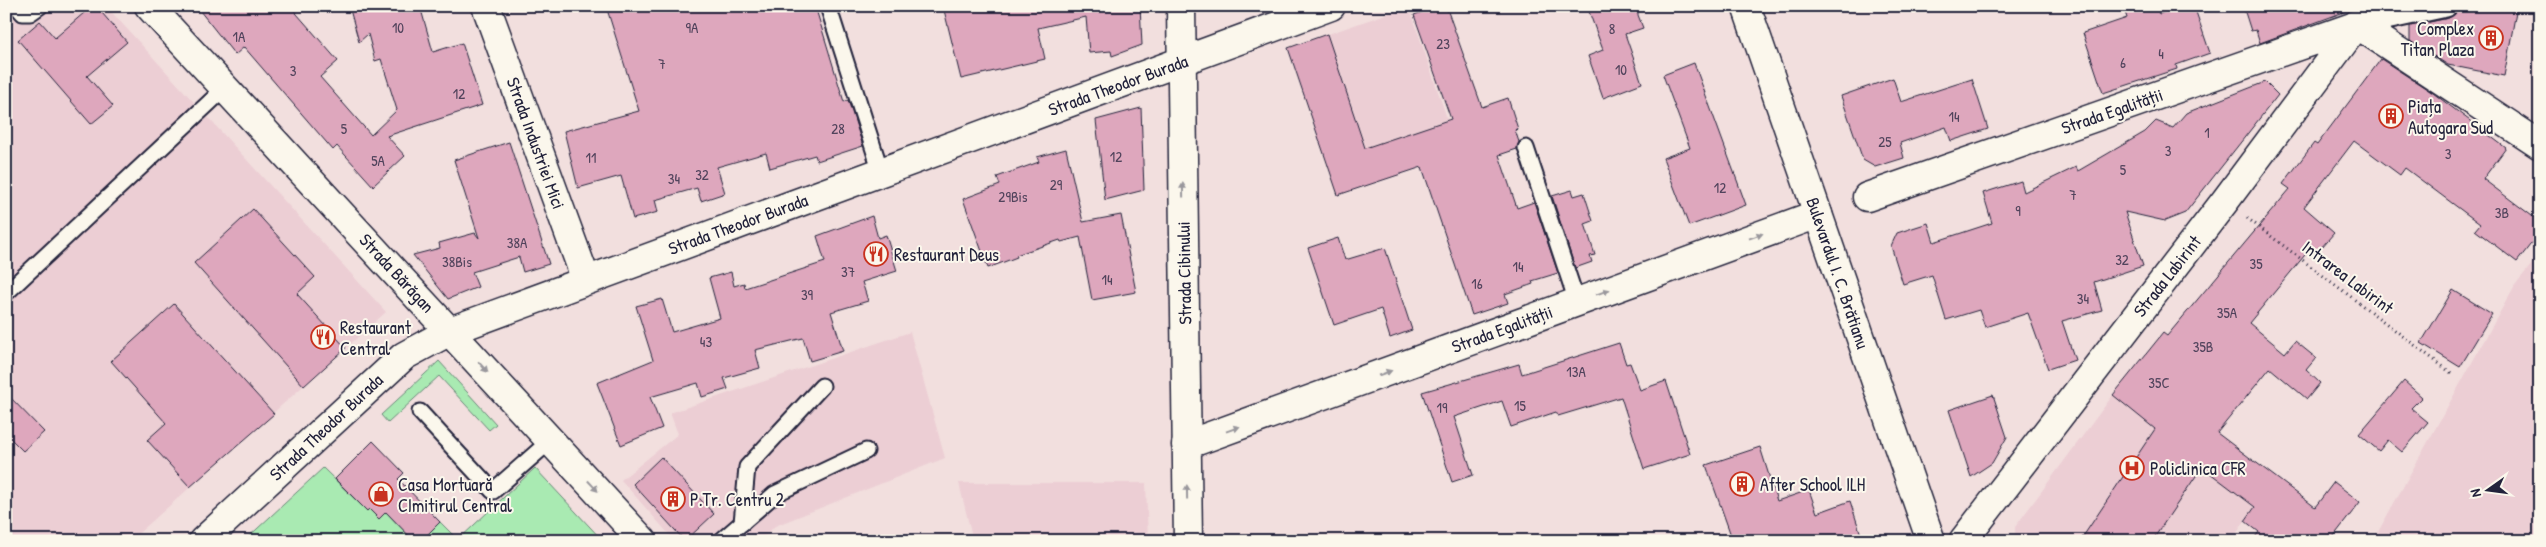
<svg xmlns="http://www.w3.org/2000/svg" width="2546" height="547" font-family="'Patrick Hand',sans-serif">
<rect width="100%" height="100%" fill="#f2dfde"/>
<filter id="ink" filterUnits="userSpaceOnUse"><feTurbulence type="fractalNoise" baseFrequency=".02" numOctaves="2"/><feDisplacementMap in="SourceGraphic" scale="10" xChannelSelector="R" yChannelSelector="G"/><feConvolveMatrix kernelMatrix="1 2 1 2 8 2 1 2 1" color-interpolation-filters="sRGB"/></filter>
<g filter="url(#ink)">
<!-- built -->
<g fill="#ecced4">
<polygon points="6,6 106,6 386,312 130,541 6,541"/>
<polygon points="1409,6 1459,154 1338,195 1288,48"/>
<polygon points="2540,254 2540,541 2373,541 2515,285"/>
<polygon points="910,332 945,458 775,526 760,541 675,541 621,480 678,434 670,413"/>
<polygon points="2113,395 2255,507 2231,541 2015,541 2015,527"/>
<polygon points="959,483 1146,483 1148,541 973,541"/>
</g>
<!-- green -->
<g fill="#a9eab2" stroke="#668676">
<polygon points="439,361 496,424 489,430 439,376 388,423 381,415"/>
<polygon points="323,468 367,511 369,509 386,512 414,541 244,541"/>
<polygon points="535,468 603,541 421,541 440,522 458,540"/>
</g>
<!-- building -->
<g fill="#dea7bd" stroke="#22223b">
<polygon points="92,6 96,6 127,42 87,76 113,106 91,124 18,40 40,21 55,38"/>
<polygon points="196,6 290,6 338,61 320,77 371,135 397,110 381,59 375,61 368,34 359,42 349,6 420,6 433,52 462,43 482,105 387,136 405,156 373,186 337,146 333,150 244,47 235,55"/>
<polygon points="606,6 815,6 844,102 848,100 863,146 817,161 815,155 770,168 766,153 717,167 725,193 701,201 697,188 655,200 658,212 633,219 621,176 578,188 564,131 639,111"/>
<polygon points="943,6 1140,6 1142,45 1112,56 1111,51 1089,53 1086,17 1038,28 1045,59 961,79"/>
<polygon points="1438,6 1446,6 1482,107 1508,98 1518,129 1515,130 1519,142 1517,149 1499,155 1517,208 1534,202 1558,273 1532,281 1533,284 1505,294 1508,303 1472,315 1422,167 1338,195 1288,48 1327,34 1365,148 1451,119 1414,15"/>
<polygon points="1587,6 1638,6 1638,15 1643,28 1625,34 1642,83 1603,98 1588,56 1603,50"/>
<polygon points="2123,6 2156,6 2159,14 2180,6 2194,6 2210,53 2176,65 2177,69 2103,93 2083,33 2127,18"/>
<polygon points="2243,6 2373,6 2374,9 2352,9 2260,43 2256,30 2251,31"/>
<polygon points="2488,6 2517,6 2504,76 2448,65 2410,41 2410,26 2449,18 2458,10"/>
<polygon points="2381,59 2433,93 2506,148 2483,179 2540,222 2540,232 2517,262 2475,230 2480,224 2405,168 2400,175 2354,141 2304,207 2334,233 2315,255 2309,250 2249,323 2285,353 2295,341 2316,358 2306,370 2320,383 2307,399 2270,368 2217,433 2315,507 2334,482 2360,502 2330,541 2252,541 2259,532 2245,521 2255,507 2202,467 2152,541 2080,541 2155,429 2113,395 2163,333 2167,336 2290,189 2283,184 2314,143 2317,145"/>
<polygon points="1694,63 1746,205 1689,226 1663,158 1690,148 1663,75"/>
<polygon points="1893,78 1901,102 1972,79 1988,129 1951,141 1946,127 1900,143 1904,158 1875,167 1863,160 1841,96"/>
<polygon points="2265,82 2278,95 2185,213 2165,221 2125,212 2143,266 2094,282 2102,310 2062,321 2075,360 2048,369 2028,313 1985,327 1979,310 1946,320 1932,275 1903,284 1891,246 1897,233 1928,223 1934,242 1992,223 1983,193 2021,181 2024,192 2076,167 2078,171 2145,132 2156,121 2173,128 2186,113"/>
<polygon points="1141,108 1144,190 1105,200 1096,120"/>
<polygon points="509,142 549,264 523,272 519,257 472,272 478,287 448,299 413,255 440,248 439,243 475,233 479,238 454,160"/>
<polygon points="1066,149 1083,222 1121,215 1136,292 1092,300 1080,237 1061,242 1060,240 1016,255 1017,257 988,268 963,199 1000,185 997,177 1039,162 1037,157"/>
<polygon points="1572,190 1574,196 1584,193 1593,221 1585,224 1595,255 1590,256 1592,262 1575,268 1552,196"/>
<polygon points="253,209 315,277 297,294 346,348 304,386 194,263"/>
<polygon points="872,216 878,238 886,235 897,271 862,282 868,301 831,312 843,351 810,361 803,338 755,350 760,368 724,378 728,389 702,397 698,383 650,397 662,428 621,445 597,383 653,360 636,306 662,299 672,332 720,318 709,278 731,272 734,286 744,283 745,288 825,262 817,236"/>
<polygon points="1338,238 1345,260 1385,248 1412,330 1390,338 1381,309 1334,325 1308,248"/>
<polygon points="2453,290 2492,314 2460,367 2421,343"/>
<polygon points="174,304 274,414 190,487 147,440 166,423 111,361"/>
<polygon points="1619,343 1626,364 1630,363 1640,390 1666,381 1690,454 1644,469 1621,397 1558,416 1556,412 1511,427 1502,401 1454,417 1473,475 1452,482 1422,392 1519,364 1522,374"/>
<polygon points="2404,381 2422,397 2411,408 2428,422 2402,452 2388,440 2379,451 2359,434"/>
<polygon points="6,393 44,432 23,451 6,434"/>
<polygon points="1993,395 2007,437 1992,463 1971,477 1949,410"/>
<polygon points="373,441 404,473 398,479 440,522 421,541 414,541 386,512 379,519 369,509 367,511 335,479"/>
<polygon points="1760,447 1777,501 1809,490 1817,513 1850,501 1863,541 1733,541 1706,465"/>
<polygon points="661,457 714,514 685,541 633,484"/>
</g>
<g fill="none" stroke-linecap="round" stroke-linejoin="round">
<!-- service casing -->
<g stroke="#22223b" stroke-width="19">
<g id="service">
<polyline points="17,6 23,13 30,13 40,6"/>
<polyline points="828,6 881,172"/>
<polyline points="1526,148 1577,302"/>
<polyline points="6,293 225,88"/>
<polyline points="420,412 493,491 551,440"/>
<polyline points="742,523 747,467 822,386"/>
<polyline points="721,541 775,494 866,451"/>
</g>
</g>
<!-- pedestrian casing -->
<g stroke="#22223b" stroke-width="25">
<polyline id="pedestrian" points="2358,25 2446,6"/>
</g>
<!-- minor casing -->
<g stroke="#22223b" stroke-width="31">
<g id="minor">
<polyline points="149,6 643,541"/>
<polyline points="486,6 586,280"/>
<polyline points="1181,6 1188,541"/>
<polyline points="1867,197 2358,25 2540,145"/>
<polyline points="1186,445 1818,214"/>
<polyline points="1963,541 2225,201 2358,23"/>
</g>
</g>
<!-- tertiary casing -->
<g stroke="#22223b" stroke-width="31">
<polyline id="tertiary" points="203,541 404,356 450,331 1331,6"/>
</g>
<!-- primary casing -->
<g stroke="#22223b" stroke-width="31">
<polyline id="primary" points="1746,6 1931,541"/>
</g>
<!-- path -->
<polyline stroke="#22223b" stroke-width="3" stroke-dasharray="1 4" stroke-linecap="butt" points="2247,218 2454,375"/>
<!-- service -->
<use href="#service" stroke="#fbf7ec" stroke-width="15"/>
<!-- pedestrian -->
<use href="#pedestrian" stroke="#fbf7ec" stroke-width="21"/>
<!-- minor -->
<use href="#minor" stroke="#fbf7ec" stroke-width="28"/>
<!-- tertiary -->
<use href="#tertiary" stroke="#fbf7ec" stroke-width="28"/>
<!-- primary -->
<use href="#primary" stroke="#fbf7ec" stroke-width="28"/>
</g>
<!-- one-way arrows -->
<defs><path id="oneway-solid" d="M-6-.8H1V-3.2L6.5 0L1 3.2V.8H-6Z" transform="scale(1.25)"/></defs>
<g fill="#99979c">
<use href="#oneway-solid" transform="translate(1183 190) rotate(-91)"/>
<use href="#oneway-solid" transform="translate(1756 236) rotate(-20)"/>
<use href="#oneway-solid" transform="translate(1603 292) rotate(-20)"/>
<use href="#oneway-solid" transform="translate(483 367) rotate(48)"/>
<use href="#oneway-solid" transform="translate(1385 373) rotate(-20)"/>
<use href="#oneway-solid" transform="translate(1233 429) rotate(-20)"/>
<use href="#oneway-solid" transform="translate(593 486) rotate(47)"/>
<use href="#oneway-solid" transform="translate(1187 492) rotate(-91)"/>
</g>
</g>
<!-- icons -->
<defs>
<g id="building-ring" transform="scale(1.25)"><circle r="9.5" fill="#fbf7ec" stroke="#c8321e" stroke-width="1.5"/><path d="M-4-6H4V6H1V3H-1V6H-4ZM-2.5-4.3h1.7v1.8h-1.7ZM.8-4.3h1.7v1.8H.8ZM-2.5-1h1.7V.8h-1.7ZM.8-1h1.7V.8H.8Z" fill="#c8321e"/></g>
<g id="restaurant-ring" transform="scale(1.25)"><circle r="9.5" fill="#fbf7ec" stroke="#c8321e" stroke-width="1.5"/><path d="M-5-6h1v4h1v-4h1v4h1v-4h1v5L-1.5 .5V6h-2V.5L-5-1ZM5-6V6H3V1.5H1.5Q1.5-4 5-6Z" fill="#c8321e"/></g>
<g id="hospital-ring" transform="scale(1.25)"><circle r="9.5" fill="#fbf7ec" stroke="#c8321e" stroke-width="1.5"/><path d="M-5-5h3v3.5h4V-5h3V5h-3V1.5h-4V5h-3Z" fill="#c8321e"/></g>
<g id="shop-ring" transform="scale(1.25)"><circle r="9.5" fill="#fbf7ec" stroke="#c8321e" stroke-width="1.5"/><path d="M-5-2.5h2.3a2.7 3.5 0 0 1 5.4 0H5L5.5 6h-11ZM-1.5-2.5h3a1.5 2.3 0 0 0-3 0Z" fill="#c8321e"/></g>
</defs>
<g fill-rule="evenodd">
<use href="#building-ring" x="2491" y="38"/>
<use href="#building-ring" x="2391" y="116"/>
<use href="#restaurant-ring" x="876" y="254"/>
<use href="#restaurant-ring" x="323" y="337"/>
<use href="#hospital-ring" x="2132" y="468"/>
<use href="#building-ring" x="1742" y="484"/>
<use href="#shop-ring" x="381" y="494"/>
<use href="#building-ring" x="673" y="499"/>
</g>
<g text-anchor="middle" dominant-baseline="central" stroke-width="4" stroke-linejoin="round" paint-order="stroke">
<!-- number labels -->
<g font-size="15" fill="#51435c">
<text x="398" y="27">10</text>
<text x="692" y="27">9A</text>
<text x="1612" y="28">8</text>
<text x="239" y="36">1A</text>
<text x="1443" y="43">23</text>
<text x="2161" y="53">4</text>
<text x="2123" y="62">6</text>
<text x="662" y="63">7</text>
<text x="1621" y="69">10</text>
<text x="293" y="70">3</text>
<text x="459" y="93">12</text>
<text x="1954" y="116">14</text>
<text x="344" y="128">5</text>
<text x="838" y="128">28</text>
<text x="2207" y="132">1</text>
<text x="1885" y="141">25</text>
<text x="2168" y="150">3</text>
<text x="2448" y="153">3</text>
<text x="1116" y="156">12</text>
<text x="591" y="157">11</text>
<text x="378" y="160">5A</text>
<text x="2123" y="169">5</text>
<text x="702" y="174">32</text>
<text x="674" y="178">34</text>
<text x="1056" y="184">29</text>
<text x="1720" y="187">12</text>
<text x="2073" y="194">7</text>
<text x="1013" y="196">29Bis</text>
<text x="2018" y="210">9</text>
<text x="2502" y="212">3B</text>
<text x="517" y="242">38A</text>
<text x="2122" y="259">32</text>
<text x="457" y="261">38Bis</text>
<text x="2256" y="263">35</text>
<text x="1518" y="266">14</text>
<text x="848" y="271">37</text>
<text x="1107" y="279">14</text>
<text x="1477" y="283">16</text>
<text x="807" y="294">39</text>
<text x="2083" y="298">34</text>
<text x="2227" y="312">35A</text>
<text x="706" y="341">43</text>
<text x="2203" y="346">35B</text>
<text x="1576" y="371">13A</text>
<text x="2159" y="382">35C</text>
<text x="1520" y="405">15</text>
<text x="1442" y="407">19</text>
</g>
<!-- poi labels -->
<g font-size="18" fill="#22223b" stroke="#fbf7ec" text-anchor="start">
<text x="2474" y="28" text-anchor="end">Complex<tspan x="2474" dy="21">Titan Plaza</tspan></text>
<text x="2408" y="106">Piața<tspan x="2408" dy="21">Autogara Sud</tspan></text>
<text x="894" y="254">Restaurant Deus</text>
<text x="340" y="327">Restaurant<tspan x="340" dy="21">Central</tspan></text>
<text x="2150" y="468">Policlinica CFR</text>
<text x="398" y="484">Casa Mortuară<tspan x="398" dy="21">CImitirul Central</tspan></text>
<text x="1760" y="484">After School ILH</text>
<text x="690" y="499">P.Tr. Centru 2</text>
</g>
<!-- street labels -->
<g font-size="18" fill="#22223b" stroke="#fbf7ec">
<text transform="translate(1118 85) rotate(-20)">Strada Theodor Burada</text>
<text transform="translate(2112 111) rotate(-19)">Strada Egalității</text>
<text transform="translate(536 143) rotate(70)">Strada Industriei Mici</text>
<text transform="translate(738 224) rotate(-20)">Strada Theodor Burada</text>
<text transform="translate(397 273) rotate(47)">Strada Bărăgan</text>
<text transform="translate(1184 273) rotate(-91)">Strada Cibinului</text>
<text transform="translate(1838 273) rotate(71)">Bulevardul I. C. Brătianu</text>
<text transform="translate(2167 276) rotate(-52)">Strada Labirint</text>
<text transform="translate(2348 277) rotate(37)">Intrarea Labirint</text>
<text transform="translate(1502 329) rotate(-20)">Strada Egalității</text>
<text transform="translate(326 427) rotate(-43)">Strada Theodor Burada</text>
</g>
</g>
<!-- margin -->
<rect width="2546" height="547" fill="none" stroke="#fbf7ec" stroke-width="25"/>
<rect x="12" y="12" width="2521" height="522" fill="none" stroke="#22223b" stroke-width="2" filter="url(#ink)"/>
<!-- north arrow -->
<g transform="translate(2488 490) rotate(256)" stroke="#fbf7ec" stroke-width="4" paint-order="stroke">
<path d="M0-4L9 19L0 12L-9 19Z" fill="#22223b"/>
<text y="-8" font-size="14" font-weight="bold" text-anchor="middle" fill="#22223b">N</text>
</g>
</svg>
